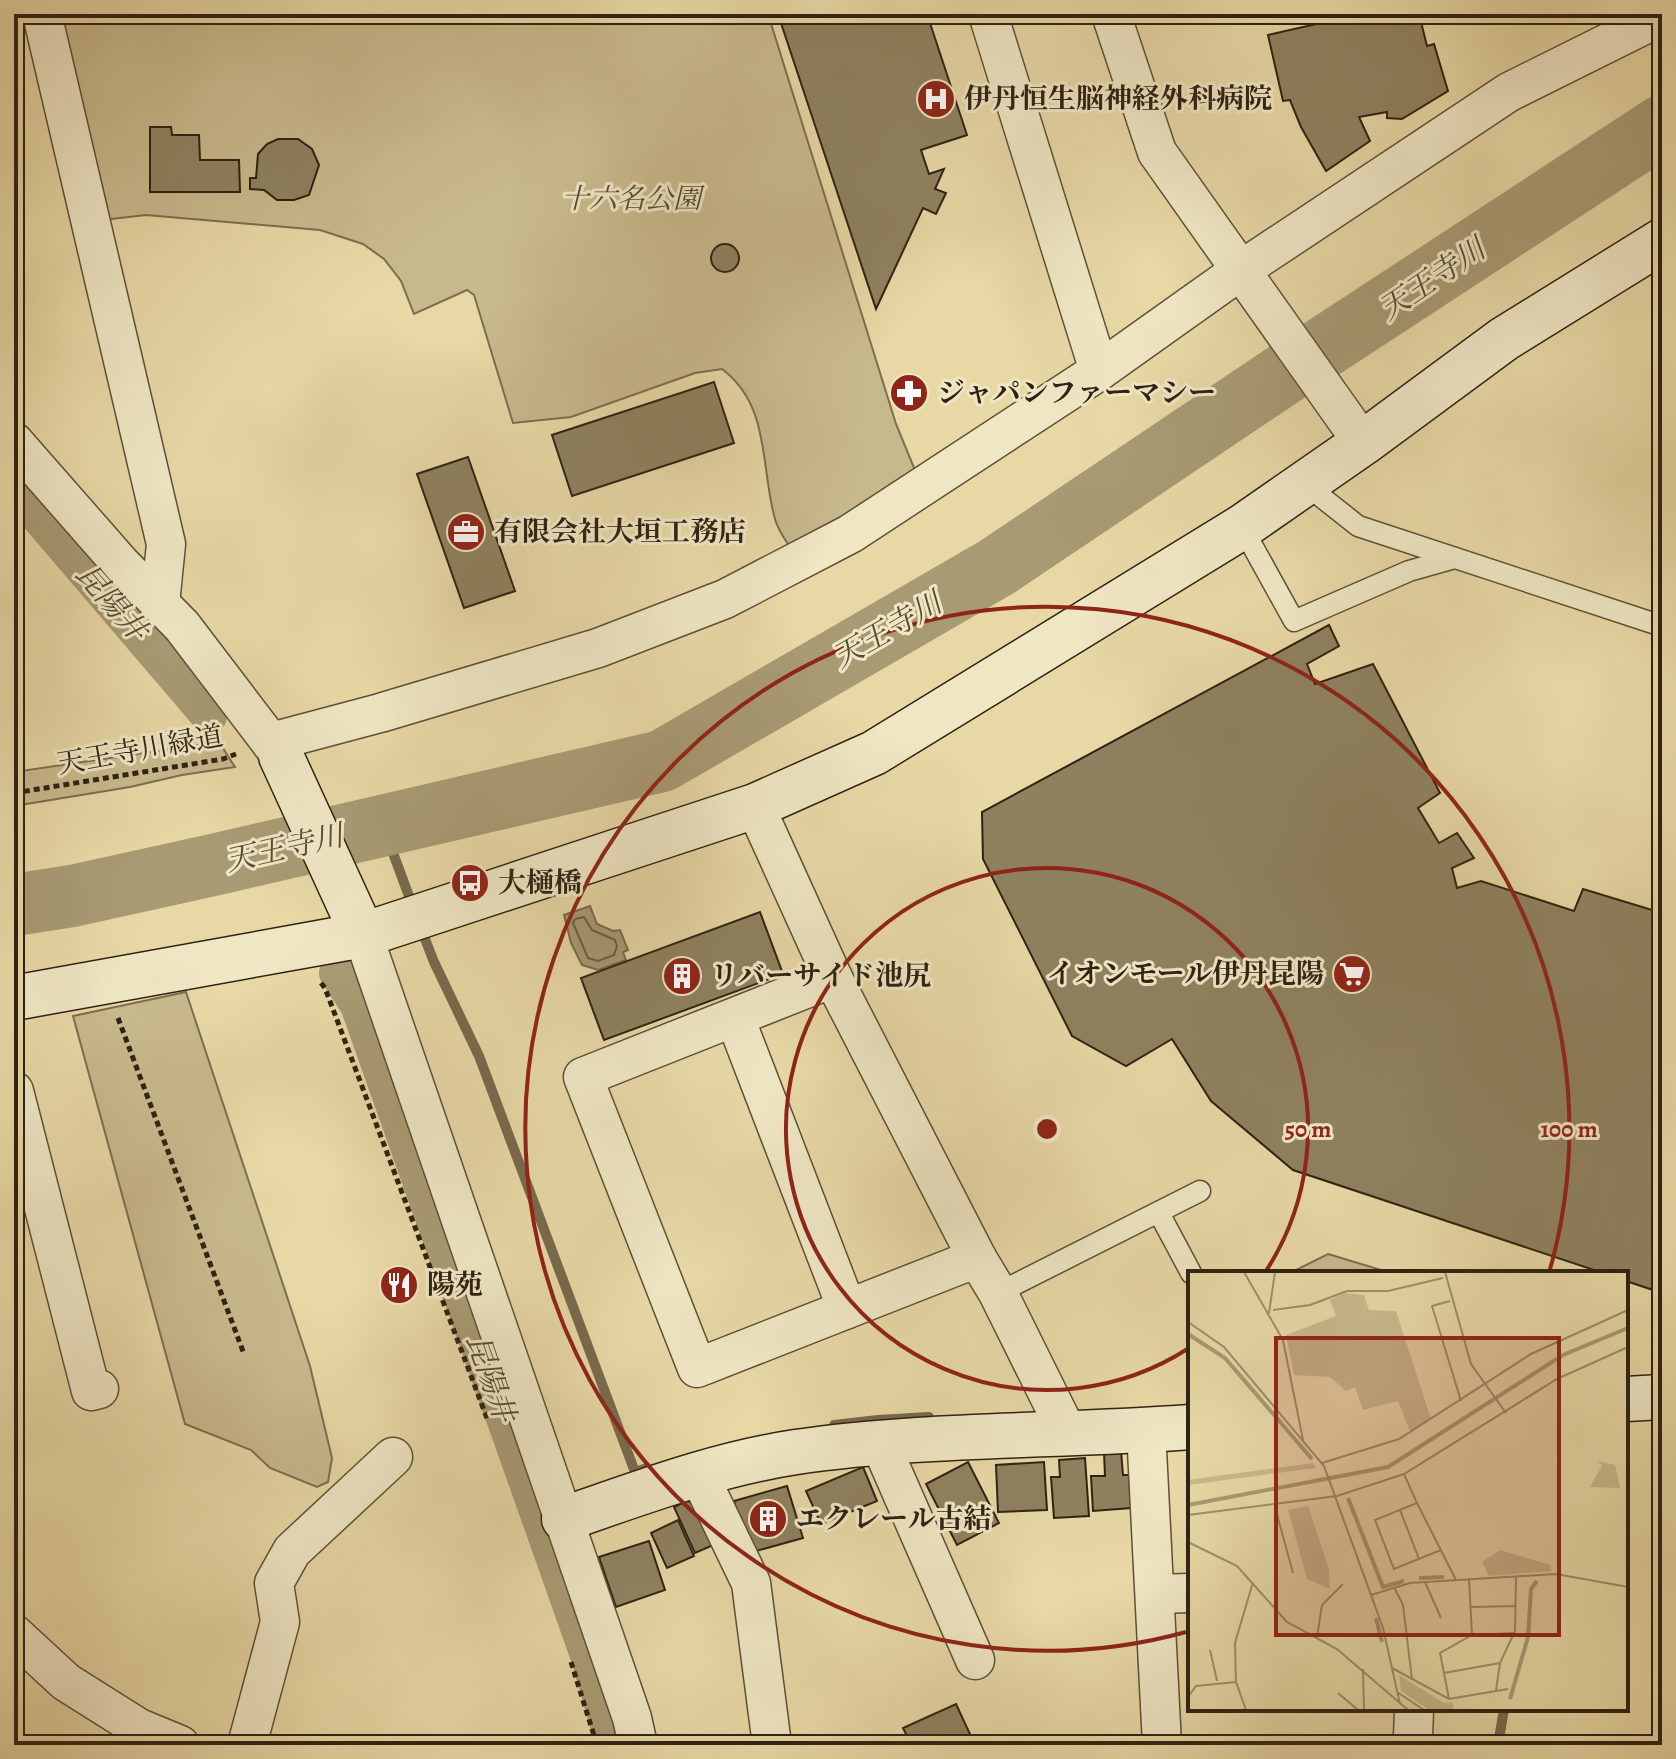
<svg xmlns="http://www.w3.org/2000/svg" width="1676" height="1759" font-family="Alegreya,'Noto Serif JP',serif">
<rect width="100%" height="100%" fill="#e7d8a5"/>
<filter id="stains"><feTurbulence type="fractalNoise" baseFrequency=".0025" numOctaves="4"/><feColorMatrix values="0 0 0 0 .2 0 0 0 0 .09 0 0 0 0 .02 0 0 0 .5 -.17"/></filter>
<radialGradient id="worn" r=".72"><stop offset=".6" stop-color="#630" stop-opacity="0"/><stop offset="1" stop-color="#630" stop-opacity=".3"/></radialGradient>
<!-- green -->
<g fill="#c8b98c" stroke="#7c6e50" stroke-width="2">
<path d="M49,14H768L896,424L917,475L793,552C787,542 778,531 775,519C760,466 771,406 722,369L695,373L571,417L513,423L474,295L467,290L414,314L401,281L384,259L363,244L320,230L146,215L103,220Z"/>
<polygon points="219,742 235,767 182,775 130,787 14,806 14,772"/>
<polygon points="186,992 310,1366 332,1458 328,1482 317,1487 270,1468 251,1450 185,1424 73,1016"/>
<polygon points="1328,1254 1391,1273 1290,1273"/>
</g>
<!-- water -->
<polygon fill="#a89a73" stroke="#786a4d" stroke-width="2" points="590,906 597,924 613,931 620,930 628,950 623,952 626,960 598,970 582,965 571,943 564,915"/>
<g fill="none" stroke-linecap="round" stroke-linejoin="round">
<!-- shore -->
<polygon stroke="#6c5e43" stroke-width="2" points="584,917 592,930 615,940 617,946 614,955 598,961 588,958 573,923 575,919"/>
<!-- stream -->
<g stroke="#786a4d" stroke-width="10">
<polyline points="383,826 413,907"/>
<polyline points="420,926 434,962 479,1056 635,1472 647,1468"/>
<polyline points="834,1425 878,1420 929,1417"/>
<polyline points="1498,1745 1504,1709"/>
</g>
<!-- canal -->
<g stroke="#a89a73" stroke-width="36">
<polyline points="14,488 209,716"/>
<polyline points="337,973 358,1005 589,1658 614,1745"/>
</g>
<!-- river -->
<polyline stroke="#a89a73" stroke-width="62" points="14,905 72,896 213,865 662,761 997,567 1326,346 1662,126"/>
</g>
<!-- building -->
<g fill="#8f815f" stroke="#2f2213" stroke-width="2">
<polygon points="778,14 927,14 967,135 921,150 929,174 944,169 935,189 946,193 936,214 923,208 876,309"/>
<polygon points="1360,14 1419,14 1427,46 1434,44 1448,91 1402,119 1387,118 1387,112 1359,117 1370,141 1326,171 1301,127 1290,100 1283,101 1268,35"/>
<polygon points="150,127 171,127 172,135 199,135 200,160 239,160 240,192 150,192"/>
<polygon points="278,139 298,139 312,149 319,165 309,195 294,200 277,200 264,190 250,189 250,178 256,178 258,154 267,144"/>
<circle cx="725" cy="258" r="14"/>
<polygon points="714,382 734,443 572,496 552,435"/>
<polygon points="468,457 515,591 464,608 417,474"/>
<polygon points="1329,625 1339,646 1307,664 1315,684 1373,664 1440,793 1418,808 1439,843 1457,833 1474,858 1452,868 1457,888 1481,881 1574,911 1583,889 1662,913 1662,1293 1626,1281 1626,1273 1603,1273 1293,1170 1211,1101 1172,1039 1126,1066 1072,1036 983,859 982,812"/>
<polygon points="760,912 783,974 604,1040 581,978"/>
<polygon points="1121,1451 1123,1475 1129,1475 1131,1508 1093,1511 1091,1476 1105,1476 1104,1452"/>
<polygon points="1085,1458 1089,1516 1054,1518 1051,1477 1060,1477 1059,1460"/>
<polygon points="968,1462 999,1523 957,1545 926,1484"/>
<polygon points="1044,1462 1047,1510 998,1512 996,1465"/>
<polygon points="863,1467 877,1501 821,1524 806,1491"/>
<polygon points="787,1486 803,1538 749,1553 734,1501"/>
<polygon points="687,1501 701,1505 718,1543 695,1553 674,1507"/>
<polygon points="678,1520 694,1556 667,1568 651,1533"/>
<polygon points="649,1541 665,1590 616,1607 599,1557"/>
<polygon points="956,1704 975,1745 897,1745 895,1742 907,1736 903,1728"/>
<polygon points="14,1731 40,1745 14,1745"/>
</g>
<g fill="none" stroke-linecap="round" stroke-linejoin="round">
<!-- lane casing -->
<g stroke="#5d5038" stroke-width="23">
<g id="lane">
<polyline points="1305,484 1358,526 1662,626"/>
<polyline points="1242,527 1294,621 1409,571 1455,558"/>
<polyline points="1159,1213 1191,1273"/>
<polyline points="998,1293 1200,1191"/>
</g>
</g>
<!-- street casing -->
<g stroke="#5d5038" stroke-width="41">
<g id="street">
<polyline points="42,14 166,544 160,604"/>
<polyline points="988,14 1099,371"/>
<polyline points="1111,14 1157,152 1363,443"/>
<polyline points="14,442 121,564 182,626 281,756"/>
<polyline points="271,742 380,713 598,648 725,599 850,534 1099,371 1241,270 1509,92 1662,16"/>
<polyline points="755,806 833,978 583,1077 697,1368 977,1258"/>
<polyline points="363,935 632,1718 638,1745"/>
<polyline points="833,978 977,1258 998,1293 1068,1434"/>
<polyline points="735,1018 847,1309"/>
<polyline points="14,1091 91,1391 99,1389"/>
<polyline points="1146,1430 1162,1745"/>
<polyline points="880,1443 975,1660"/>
<polyline points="698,1473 751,1583 772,1745"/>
<polyline points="1155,1594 1190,1593"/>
<polyline points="14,1634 66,1682 139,1728 180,1745"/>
<polyline points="247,1745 280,1622 274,1583 292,1551 393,1457"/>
<polyline points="1410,1745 1413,1737 1414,1709"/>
</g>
</g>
<!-- secondary casing -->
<g stroke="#2f2213" stroke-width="47">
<g id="secondary">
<polyline points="281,756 363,935"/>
<polyline points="14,998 363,935 755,806 874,753 1242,527 1363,443 1504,339 1662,241"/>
<polyline points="1626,1399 1662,1397"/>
<path d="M564,1519C640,1493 716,1464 796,1452C926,1433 1059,1437 1190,1427"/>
</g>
</g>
<!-- path -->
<g stroke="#2f2213" stroke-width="5" stroke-dasharray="6 4" stroke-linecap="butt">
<polyline points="14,793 223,759 236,754"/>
<polyline points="321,983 325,988 488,1421"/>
<polyline points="118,1018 244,1354"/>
<polyline points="571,1662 597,1745"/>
</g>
<!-- lane -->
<use href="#lane" stroke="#efe6c4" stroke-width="20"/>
<!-- street -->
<use href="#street" stroke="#efe6c4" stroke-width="38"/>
<!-- secondary -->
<use href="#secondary" stroke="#efe6c4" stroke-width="44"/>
</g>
<!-- distance rings -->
<g fill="none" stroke="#8f2418" stroke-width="4">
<path d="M1189 1348A261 261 0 1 1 1266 1271"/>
<path d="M1186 1632A522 522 0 1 1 1549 1273"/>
</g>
<!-- icons -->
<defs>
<g id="hospital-disc" transform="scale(2)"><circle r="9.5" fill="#8f2418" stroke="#efe6c4"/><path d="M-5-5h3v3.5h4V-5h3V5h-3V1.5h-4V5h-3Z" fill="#fff"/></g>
<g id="pharmacy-disc" transform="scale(2)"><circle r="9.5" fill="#8f2418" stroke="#efe6c4"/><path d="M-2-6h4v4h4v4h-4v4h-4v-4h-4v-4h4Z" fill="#fff"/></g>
<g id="office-disc" transform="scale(2)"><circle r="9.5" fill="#8f2418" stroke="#efe6c4"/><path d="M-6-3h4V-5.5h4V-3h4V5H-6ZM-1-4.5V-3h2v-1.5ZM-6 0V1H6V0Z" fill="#fff"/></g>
<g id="bus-disc" transform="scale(2)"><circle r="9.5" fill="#8f2418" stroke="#efe6c4"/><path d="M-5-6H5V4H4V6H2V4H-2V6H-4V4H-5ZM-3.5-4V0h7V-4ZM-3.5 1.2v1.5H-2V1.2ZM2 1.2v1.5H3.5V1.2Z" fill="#fff"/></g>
<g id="supermarket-disc" transform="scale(2)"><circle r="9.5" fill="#8f2418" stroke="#efe6c4"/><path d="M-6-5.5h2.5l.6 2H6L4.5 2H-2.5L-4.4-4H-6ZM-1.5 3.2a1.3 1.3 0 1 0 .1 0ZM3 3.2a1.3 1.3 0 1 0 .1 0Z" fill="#fff"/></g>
<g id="building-disc" transform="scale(2)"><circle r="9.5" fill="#8f2418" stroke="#efe6c4"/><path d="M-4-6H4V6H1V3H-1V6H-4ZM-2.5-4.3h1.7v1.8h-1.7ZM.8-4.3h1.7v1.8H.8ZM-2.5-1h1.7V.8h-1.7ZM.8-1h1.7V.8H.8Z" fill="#fff"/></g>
<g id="restaurant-disc" transform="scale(2)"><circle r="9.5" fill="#8f2418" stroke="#efe6c4"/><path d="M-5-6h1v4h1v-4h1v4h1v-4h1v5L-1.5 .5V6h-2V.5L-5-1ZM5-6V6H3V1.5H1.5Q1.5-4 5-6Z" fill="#fff"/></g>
</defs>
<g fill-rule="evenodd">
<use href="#hospital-disc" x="936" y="99"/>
<use href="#pharmacy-disc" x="909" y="393"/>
<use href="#office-disc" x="466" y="532"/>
<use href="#bus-disc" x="470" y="883"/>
<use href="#supermarket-disc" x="1352" y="974"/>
<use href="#building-disc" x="682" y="976"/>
<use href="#restaurant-disc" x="399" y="1285"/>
<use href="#building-disc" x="768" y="1519"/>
</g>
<g text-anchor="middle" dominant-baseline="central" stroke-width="6" stroke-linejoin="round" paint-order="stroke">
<!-- poi labels -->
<g font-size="28" font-weight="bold" fill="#2f2213" stroke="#efe6c4" text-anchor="start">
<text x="964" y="99">伊丹恒生脳神経外科病院</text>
<text x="937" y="393">ジャパンファーマシー</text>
<text x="494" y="532">有限会社大垣工務店</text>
<text x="498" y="883">大樋橋</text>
<text x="1324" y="974" text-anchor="end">イオンモール伊丹昆陽</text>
<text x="710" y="976">リバーサイド池尻</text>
<text x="427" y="1285">陽苑</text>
<text x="796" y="1519">エクレール古結</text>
</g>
<!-- park labels -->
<g font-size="28" font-style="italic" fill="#554831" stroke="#efe6c4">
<text x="631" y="199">十六名公園</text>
</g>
<!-- street labels -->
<g font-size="28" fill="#2f2213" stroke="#efe6c4">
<text transform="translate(140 750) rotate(-10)">天王寺川緑道</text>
</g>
<!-- water labels -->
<g font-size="30" font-style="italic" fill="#594c35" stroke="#efe6c4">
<text transform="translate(1432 279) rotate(-34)">天王寺川</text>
<text transform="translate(112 602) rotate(49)">昆陽井</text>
<text transform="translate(887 630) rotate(-30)">天王寺川</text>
<text transform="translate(284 848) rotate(-13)">天王寺川</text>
<text transform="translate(491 1378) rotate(71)">昆陽井</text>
</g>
</g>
<!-- overview -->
<g transform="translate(1188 1271)">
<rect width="440" height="440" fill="#e7d8a5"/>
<path d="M156,22L176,24L181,39L208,40L243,148L222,160L210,130L175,139L167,116L158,120L142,106L106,104L98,64L148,45L142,29ZM410,190L427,194L432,217L402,216L414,195ZM125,192L128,197L0,214V209ZM120,235L141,298L142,318L119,308L100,239ZM312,279L362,294L363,300L301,305L294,291ZM211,404L256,432L264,431L266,439H241L213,420Z" fill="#c8b98c"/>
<path fill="none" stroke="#a89a73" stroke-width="4" d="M0,63L37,87L124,188M160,227L195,316L216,310M0,234L200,196L375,84L440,57M231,307L256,306M188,347L194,371M322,428L340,366L343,318L349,310"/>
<path fill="none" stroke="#9d8f6b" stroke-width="2" d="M56,1L95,69L115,169M257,1L283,93L318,142M262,30L244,35L273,130M85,39L122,34L159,20H200L255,7M81,42L87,1M0,51L36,76L136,195L195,357L212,433M134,192L211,168L343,83L440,39M216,203L229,232L187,249L206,298L253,279M229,232L268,309M87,236L105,302M212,239L231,288M0,244L149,225L216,203L369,108L440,76M0,271L49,295L99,351L149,378L220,439M281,308L284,364M237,311L253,347M206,316L215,334L224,408M183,324L222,312L368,303L440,316M283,336L327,335M129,366L134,334L155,313M22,379L29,410M204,397L261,428L320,418M175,398L176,439M256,402L312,392M308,419L312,392L327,360L328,305M209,421L236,439M150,422L170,439M0,426L8,415L48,411M261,428L252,382L284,364L326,362M58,439L48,411L47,372L65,311"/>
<path fill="#8f2418" fill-opacity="0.15" stroke="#8f2418" stroke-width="4" d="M88,67H371V364H88Z"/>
<rect width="440" height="440" fill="none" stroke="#2f2213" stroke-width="4"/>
</g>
<circle cx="1047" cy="1129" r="12" fill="#8f2418" stroke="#efe6c4" stroke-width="4"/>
<g font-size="24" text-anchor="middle" font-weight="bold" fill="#8f2418" stroke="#efe6c4" stroke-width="6" stroke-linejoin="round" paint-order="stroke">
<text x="1308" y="1137">50 m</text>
<text x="1569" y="1137">100 m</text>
</g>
<!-- margin -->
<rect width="1676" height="1759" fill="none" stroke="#e7d8a5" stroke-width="48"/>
<rect x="16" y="16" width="1644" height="1727" fill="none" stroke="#2f2213" stroke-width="4"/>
<rect x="24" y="24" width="1628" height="1711" fill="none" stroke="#2f2213" stroke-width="2"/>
<rect width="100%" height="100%" filter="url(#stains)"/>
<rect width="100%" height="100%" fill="url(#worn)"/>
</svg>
